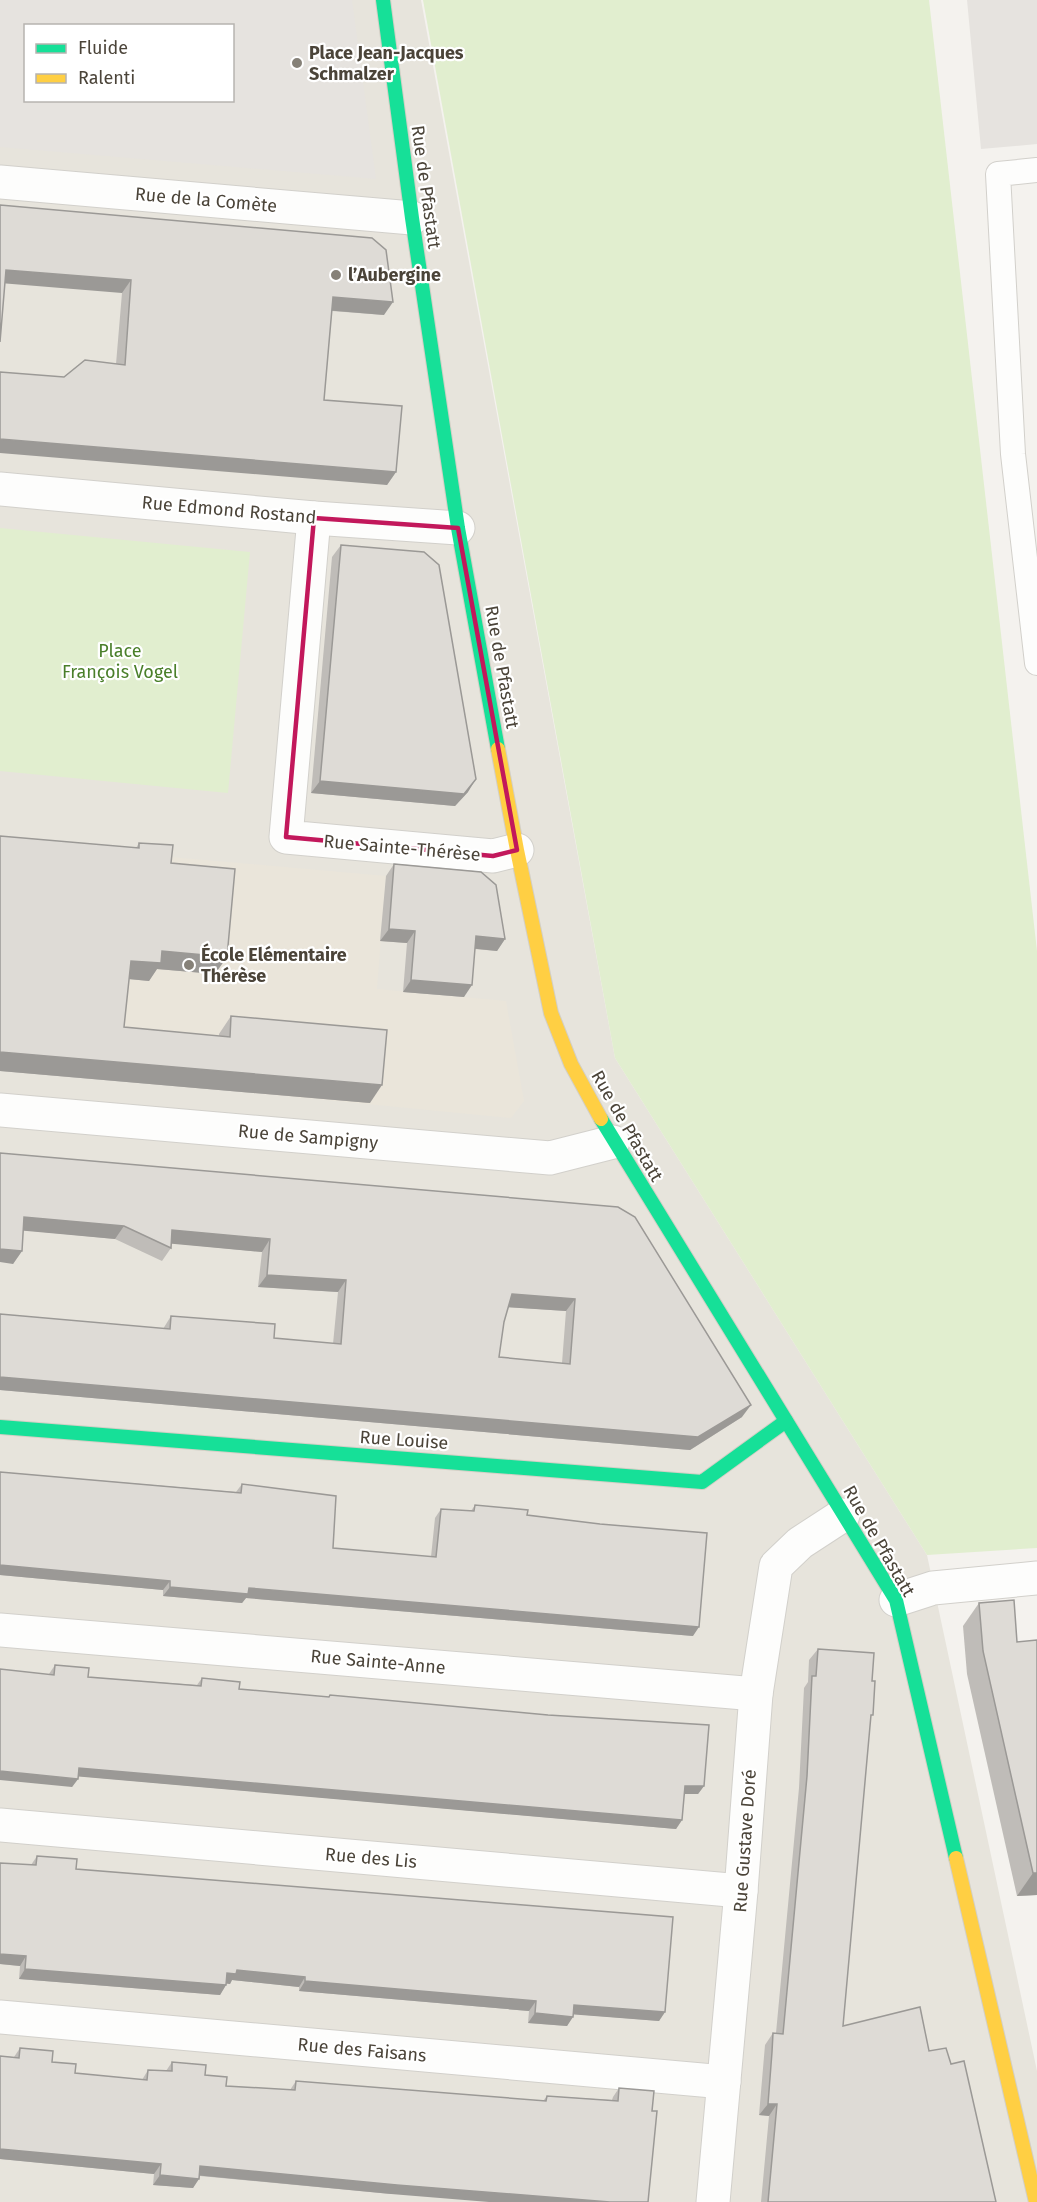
<svg xmlns="http://www.w3.org/2000/svg" width="1037" height="2202" font-family="'Fira Sans',sans-serif">
<rect width="100%" height="100%" fill="#f4f2ee"/>
<!-- residential -->
<path fill="#e7e4dc" fill-rule="evenodd" d="M0,0H421L615,1058L927,1555L1037,2071V2202H0ZM26,26H232V100H26Z"/>
<!-- education -->
<polygon fill="#eae5da" points="0,842 386,876 377,989 506,1001 524,1101 511,1118 88,1077"/>
<!-- green -->
<g fill="#e1eecf">
<polygon points="423,0 929,0 1037,951 1037,1548 927,1555 615,1058"/>
<polygon points="0,528 250,552 228,793 0,771"/>
</g>
<!-- parking -->
<g fill="#e6e3df" fill-rule="evenodd">
<path d="M0,0H352L376,179L0,147ZM26,26H232V100H26Z"/>
<polygon points="967,0 1037,0 1037,144 981,149"/>
</g>
<g fill="none" stroke-linecap="round" stroke-linejoin="round">
<!-- lane casing -->
<g stroke="#d2d0cb" stroke-width="26">
<polyline id="lane" points="1037,170 998,174 1013,454 1037,663"/>
</g>
<!-- street casing -->
<g stroke="#d2d0cb" stroke-width="35">
<g id="street">
<polyline points="0,182 412,218"/>
<polyline points="0,489 314,518 458,528"/>
<polyline points="314,518 286,837 493,856 517,850"/>
<polyline points="0,1110 550,1158 613,1142"/>
<polyline points="896,1600 933,1588 1037,1578"/>
<polyline points="0,1630 756,1694"/>
<polyline points="0,1825 741,1891"/>
<polyline points="0,2017 724,2082"/>
<polyline points="713,2202 741,1891 756,1694 776,1566 800,1543 843,1515"/>
</g>
</g>
<!-- fast casing -->
<g stroke="#d3cfc5" stroke-width="16">
<g id="fast">
<polyline points="383,0 412,218 458,528 498,749"/>
<polyline points="601,1119 896,1600 956,1858"/>
<polyline points="0,1427 702,1482 786,1421"/>
</g>
</g>
<!-- slow casing -->
<g stroke="#d3cfc5" stroke-width="16">
<g id="slow">
<polyline points="498,749 517,850 551,1013 571,1064 601,1119"/>
<polyline points="956,1858 1036,2202"/>
</g>
</g>
<!-- lane -->
<use href="#lane" stroke="#fdfdfc" stroke-width="24"/>
<!-- street -->
<use href="#street" stroke="#fdfdfc" stroke-width="33"/>
<!-- fast -->
<use href="#fast" stroke="#16e098" stroke-width="14"/>
<!-- slow -->
<use href="#slow" stroke="#ffcf43" stroke-width="14"/>
</g>
<!-- wall -->
<g fill="#bfbcb8" fill-rule="evenodd">
<polygon points="0,205 384,315 332,311 324,400 396,472 387,485 64,377 116,364 122,293"/>
<polygon points="341,545 468,792 455,806 311,793 332,557"/>
<polygon points="0,836 136,848 139,843 171,863 215,974 157,969 149,981 129,979 124,1027 219,1036 219,1034 231,1016 370,1103 0,1071"/>
<polygon points="394,864 505,939 497,951 475,949 464,997 403,992 407,943 380,941 386,876"/>
<path d="M0,1153L618,1207L742,1417L690,1450L0,1390V1314L163,1329L171,1316L274,1338L333,1344L338,1292L258,1287L262,1252L171,1243V1248L162,1261L115,1239L23,1230L22,1251L13,1264ZM508,1307L566,1311L562,1363L499,1357L504,1322Z"/>
<polygon points="0,1472 236,1492 242,1484 333,1548 431,1557 435,1518 441,1509 471,1511 475,1505 527,1515 693,1636 246,1598 242,1603 163,1596 163,1590 0,1575"/>
<polygon points="979,1603 1017,1642 1037,1895 1017,1896 967,1674 963,1626"/>
<polygon points="818,1649 870,1719 843,2026 929,2051 951,2064 996,2202 761,2202 769,2116 759,2115 765,2045 773,2033 776,2033 799,1788 804,1688 808,1682 809,1660"/>
<polygon points="55,1665 88,1677 197,1685 202,1678 239,1689 328,1697 330,1695 704,1786 698,1794 684,1794 682,1820 676,1829 78,1776 78,1779 72,1787 49,1674"/>
<polygon points="37,1856 76,1869 665,2012 659,2021 574,2014 567,2026 528,2023 529,2011 299,1991 299,1987 232,1980 230,1984 227,1983 226,1985 220,1995 19,1979 20,1966 0,1964 0,1863 31,1865"/>
<polygon points="20,2048 75,2073 142,2080 148,2070 166,2071 172,2062 205,2075 226,2086 290,2090 296,2081 543,2101 547,2096 612,2100 613,2097 619,2088 654,2091 391,2194 200,2176 193,2188 153,2185 154,2174 0,2159 0,2056 14,2057"/>
</g>
<!-- shaded-wall -->
<g fill="#9b9996">
<polygon points="6,270 131,280 122,293 0,283"/>
<polygon points="333,297 393,302 384,315 324,310"/>
<polygon points="0,439 396,472 387,485 0,453"/>
<polygon points="476,779 468,792 455,806 311,793 320,781"/>
<polygon points="389,929 415,931 407,943 380,941"/>
<polygon points="476,936 505,939 497,951 468,948"/>
<polygon points="162,951 227,957 215,974 157,969 149,981 118,978 131,961"/>
<polygon points="411,980 472,985 464,997 403,992"/>
<polygon points="0,1052 382,1085 370,1103 0,1071"/>
<polygon points="24,1217 124,1226 115,1239 16,1230"/>
<polygon points="172,1230 270,1239 262,1252 164,1243"/>
<polygon points="0,1249 22,1251 13,1264 0,1262"/>
<polygon points="267,1275 346,1280 338,1292 258,1287"/>
<polygon points="512,1294 575,1299 566,1311 504,1307"/>
<polygon points="0,1377 751,1405 742,1417 690,1450 0,1390"/>
<polygon points="0,1565 170,1581 163,1590 0,1575"/>
<polygon points="170,1587 249,1588 699,1627 693,1636 246,1598 242,1603 163,1596"/>
<polygon points="79,1768 682,1820 676,1829 73,1776"/>
<polygon points="0,1771 78,1779 72,1787 0,1780"/>
<polygon points="685,1786 704,1786 698,1794 679,1794"/>
<polygon points="1033,1873 1037,1873 1037,1895 1017,1896"/>
<polygon points="0,1954 26,1956 20,1966 0,1964"/>
<polygon points="25,1969 226,1985 220,1995 19,1979"/>
<polygon points="237,1970 305,1977 299,1987 232,1980 230,1984 221,1983 227,1973"/>
<polygon points="305,1981 536,2001 529,2011 299,1991"/>
<polygon points="574,2005 665,2012 659,2021 568,2014"/>
<polygon points="535,2013 573,2017 567,2026 528,2023"/>
<polygon points="768,2104 777,2104 769,2116 759,2115"/>
<polygon points="0,2149 161,2164 154,2174 0,2159"/>
<polygon points="200,2166 610,2202 489,2202 391,2194 194,2175"/>
<polygon points="160,2175 199,2179 193,2188 153,2185"/>
</g>
<!-- building -->
<g fill="#dedbd6" stroke="#9b9996" stroke-width="1.5" fill-rule="evenodd">
<polygon points="0,205 372,238 386,250 393,302 333,297 324,400 402,406 396,472 0,439 0,372 64,377 85,360 125,365 131,280 6,270 0,342"/>
<polygon points="341,545 424,552 439,565 476,779 464,794 320,781"/>
<polygon points="0,836 139,848 139,843 173,845 171,863 235,869 227,957 162,951 161,963 131,961 124,1027 230,1037 231,1016 387,1030 382,1085 0,1052"/>
<polygon points="394,864 481,872 496,885 505,939 476,936 472,985 411,980 415,931 389,929"/>
<path d="M0,1153L618,1207L635,1217L751,1405L698,1437L0,1377V1314L170,1329L171,1316L275,1324L274,1338L341,1344L346,1280L267,1275L270,1239L172,1230L171,1248L124,1226L24,1217L22,1251L0,1249ZM512,1294L575,1299L570,1364L499,1357L504,1322Z"/>
<polygon points="0,1472 241,1493 242,1484 336,1496 333,1548 436,1557 441,1509 474,1511 475,1505 528,1510 527,1515 600,1524 707,1533 699,1627 249,1588 248,1594 170,1587 170,1581 0,1565"/>
<polygon points="1014,1600 1017,1642 1037,1640 1037,1873 1033,1873 983,1651 979,1603"/>
<polygon points="818,1649 874,1653 872,1681 875,1681 873,1715 871,1715 843,2026 920,2007 929,2051 946,2048 951,2064 964,2061 996,2202 768,2202 777,2104 768,2104 772,2052 773,2033 783,2034 807,1776 812,1676 816,1676"/>
<polygon points="55,1665 89,1668 88,1677 201,1686 202,1678 240,1682 239,1689 329,1697 330,1695 548,1715 709,1725 704,1786 685,1786 682,1820 79,1768 78,1779 0,1771 0,1669 54,1675"/>
<polygon points="37,1856 77,1859 76,1869 673,1917 665,2012 574,2005 573,2017 535,2013 536,2001 305,1981 305,1977 237,1970 236,1974 227,1973 226,1985 25,1969 26,1956 0,1954 0,1863 36,1865"/>
<polygon points="20,2048 53,2051 52,2062 76,2064 75,2073 147,2080 148,2070 172,2071 172,2062 206,2065 205,2075 227,2077 226,2086 295,2090 296,2081 546,2101 547,2096 618,2101 619,2088 654,2091 652,2111 657,2111 648,2202 610,2202 397,2185 200,2166 199,2179 160,2175 161,2164 0,2149 0,2056 19,2058"/>
</g>
<!-- marked area -->
<path fill="none" stroke="#c2185b" stroke-width="4.5" stroke-linejoin="round" d="M314,518L458,528L517,850L493,856L286,837Z"/>
<!-- markers -->
<g fill="#868178" stroke="#fff" stroke-width="2">
<circle cx="297" cy="63" r="6"/>
<circle cx="336" cy="275" r="6"/>
<circle cx="189" cy="965" r="6"/>
</g>
<g text-anchor="middle" dominant-baseline="central" stroke-width="4.5" stroke-linejoin="round" paint-order="stroke">
<!-- poi labels -->
<g font-size="18" font-weight="bold" fill="#4b4439" stroke="#fff" text-anchor="start">
<text x="309" y="53">Place Jean-Jacques<tspan x="309" dy="21">Schmalzer</tspan></text>
<text x="348" y="275">l’Aubergine</text>
<text x="201" y="955">École Elémentaire<tspan x="201" dy="21">Thérèse</tspan></text>
</g>
<!-- street labels -->
<g font-size="18" fill="#4b4439" stroke="#fff">
<text transform="translate(426 187) rotate(82)">Rue de Pfastatt</text>
<text transform="translate(206 200) rotate(5)">Rue de la Comète</text>
<text transform="translate(229 510) rotate(5)">Rue Edmond Rostand</text>
<text transform="translate(502 667) rotate(80)">Rue de Pfastatt</text>
<text transform="translate(402 848) rotate(5)">Rue Sainte-Thérèse</text>
<text transform="translate(627 1126) rotate(60)">Rue de Pfastatt</text>
<text transform="translate(308 1137) rotate(5)">Rue de Sampigny</text>
<text transform="translate(404 1440) rotate(4)">Rue Louise</text>
<text transform="translate(879 1541) rotate(60)">Rue de Pfastatt</text>
<text transform="translate(378 1662) rotate(5)">Rue Sainte-Anne</text>
<text transform="translate(745 1841) rotate(-86)">Rue Gustave Doré</text>
<text transform="translate(371 1858) rotate(5)">Rue des Lis</text>
<text transform="translate(362 2050) rotate(5)">Rue des Faisans</text>
</g>
<!-- park labels -->
<g font-size="18" fill="#4a7f2a" stroke="#fff">
<text x="120" y="651">Place<tspan x="120" dy="21">François Vogel</tspan></text>
</g>
</g>
<!-- legend -->
<rect x="24" y="24" width="210" height="78" fill="#ffffff" stroke="#b7b4b0" stroke-width="1.5"/>
<rect x="36" y="44" width="30" height="9" fill="#16e098" stroke="#b7b4b0" stroke-width="1.5"/>
<text x="78" y="54" font-size="18" fill="#4b4439">Fluide</text>
<rect x="36" y="74" width="30" height="9" fill="#ffcf43" stroke="#b7b4b0" stroke-width="1.5"/>
<text x="78" y="84" font-size="18" fill="#4b4439">Ralenti</text>
</svg>
